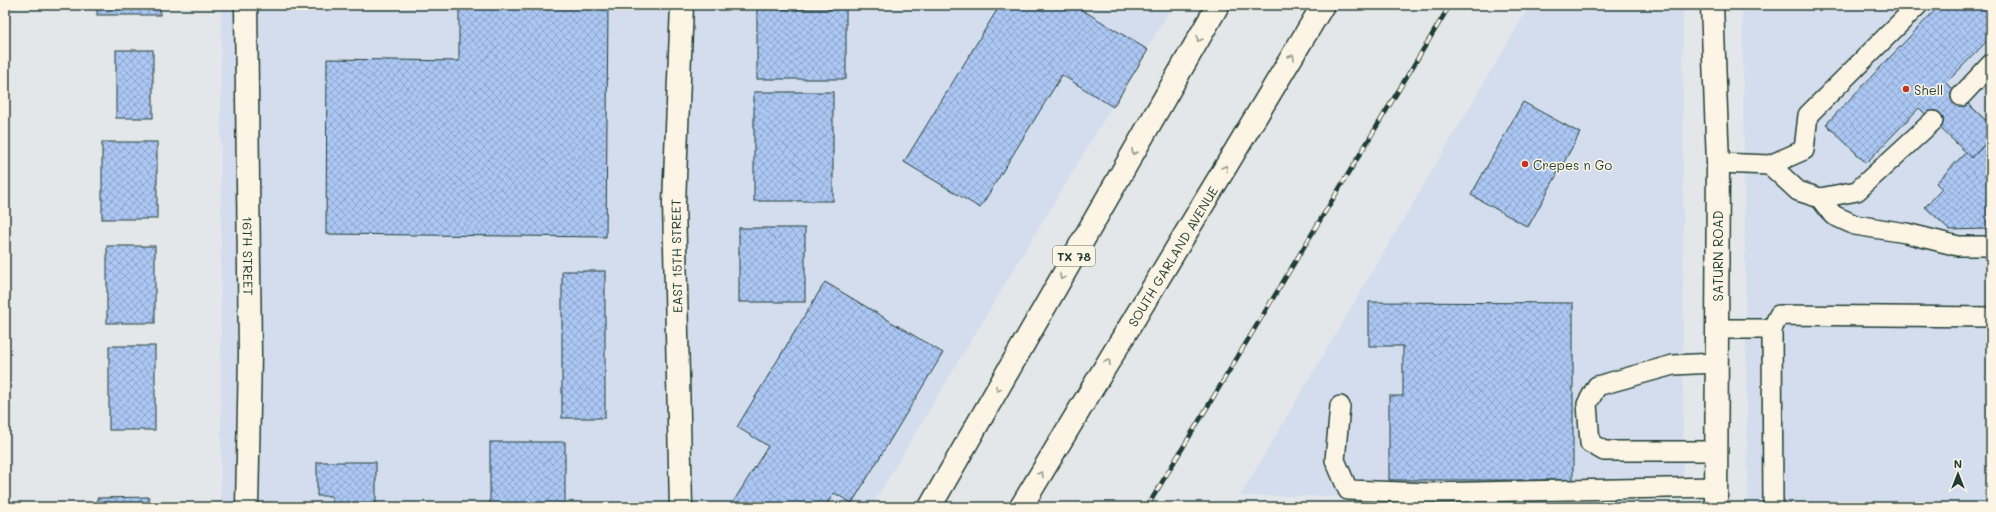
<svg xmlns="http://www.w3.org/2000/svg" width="1996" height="512" font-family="Mali,sans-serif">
<defs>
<pattern id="building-cross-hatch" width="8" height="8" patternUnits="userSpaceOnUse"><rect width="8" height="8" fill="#acc7f4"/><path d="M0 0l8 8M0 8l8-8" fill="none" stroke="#8ba3c6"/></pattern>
</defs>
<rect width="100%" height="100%" fill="#e4e7ea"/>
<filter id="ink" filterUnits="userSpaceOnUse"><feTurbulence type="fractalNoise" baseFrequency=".025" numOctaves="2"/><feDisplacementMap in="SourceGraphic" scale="8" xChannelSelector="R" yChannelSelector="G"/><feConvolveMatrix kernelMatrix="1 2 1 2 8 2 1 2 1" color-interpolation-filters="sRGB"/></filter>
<g filter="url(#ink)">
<!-- built -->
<g fill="#d3dded">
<polygon points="221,5 1173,5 871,507 221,507"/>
<polygon points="1530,5 1683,5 1683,498 1240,496"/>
<polygon points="1742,5 1991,5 1991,507 1748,507"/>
</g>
<!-- building -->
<g fill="url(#building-cross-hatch)" stroke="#1f3d34">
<rect x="97" y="5" width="63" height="10"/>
<polygon points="459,5 608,5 606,237 326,234 327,59 459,61"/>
<polygon points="1000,5 1074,5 1148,50 1113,107 1062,75 980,208 904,162"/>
<polygon points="1940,5 1979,5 1991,16 1991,37 1946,83 1991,125 1991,138 1972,158 1919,108 1866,163 1826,124"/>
<rect x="757" y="9" width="89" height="70"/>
<rect x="116" y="50" width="37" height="68"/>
<rect x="754" y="92" width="79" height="109"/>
<polygon points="1523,102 1580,133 1528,227 1471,195"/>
<polygon points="1991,138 1991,224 1986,229 1950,230 1925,207 1942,189 1936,183 1966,152 1972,158"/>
<rect x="102" y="142" width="55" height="77"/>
<rect x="739" y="228" width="66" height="74"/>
<rect x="107" y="246" width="48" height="77"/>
<rect x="562" y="271" width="43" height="147"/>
<polygon points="825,282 943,353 852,503 834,493 825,507 730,507 768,446 737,427"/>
<polygon points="1369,302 1573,303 1573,480 1389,480 1389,396 1403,396 1403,346 1369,346"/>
<rect x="109" y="346" width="46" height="84"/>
<rect x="490" y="442" width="75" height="65"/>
<polygon points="317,462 376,462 376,507 332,507 332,496 317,496"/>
<polygon points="149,497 149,507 98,507 97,498"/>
</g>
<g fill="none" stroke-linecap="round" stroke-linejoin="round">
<!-- lane casing -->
<g stroke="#1f3d34" stroke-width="22">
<g id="lane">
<polyline points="1961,96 1991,64"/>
<polyline points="1718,163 1770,165 1804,150 1808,115 1918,5"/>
<polyline points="1770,165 1798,191 1820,198 1857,191 1933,121"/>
<polyline points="1820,198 1833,215 1855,225 1906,233 1958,246 1991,246"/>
<polyline points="1717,329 1772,329 1779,315 1991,317"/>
<polyline points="1772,329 1773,507"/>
<polyline points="1340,406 1335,460 1348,490 1429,493 1716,487"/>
<polyline points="1716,451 1604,451 1590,443 1587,404 1597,386 1673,365 1716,363"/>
</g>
</g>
<!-- street casing -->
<g stroke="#1f3d34" stroke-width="25">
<g id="street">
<path id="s1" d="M246,5L250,354L247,507"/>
<polyline points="681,507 674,203 682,5"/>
</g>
</g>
<!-- secondary casing -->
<g stroke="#1f3d34" stroke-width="25">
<polyline id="secondary" points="1712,5 1718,163 1716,507"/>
</g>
<!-- primary casing -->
<g stroke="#1f3d34" stroke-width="25">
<g id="primary">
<polyline points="930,507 1218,5"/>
<path id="s2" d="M1021,507L1323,5"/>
</g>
</g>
<!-- lane -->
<use href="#lane" stroke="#fcf5e5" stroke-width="19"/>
<!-- street -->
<use href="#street" stroke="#fcf5e5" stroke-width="22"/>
<!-- secondary -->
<use href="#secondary" stroke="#fcf5e5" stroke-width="22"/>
<!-- primary -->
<use href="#primary" stroke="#fcf5e5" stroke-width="22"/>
<!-- rail casing -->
<g stroke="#1f3d34" stroke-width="4.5">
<polyline id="rail" points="1147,507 1450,5"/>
</g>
<!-- rail -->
<use href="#rail" stroke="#fcf5e5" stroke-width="3" stroke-dasharray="9" stroke-linecap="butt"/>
</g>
<!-- one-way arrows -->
<defs><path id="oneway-chevron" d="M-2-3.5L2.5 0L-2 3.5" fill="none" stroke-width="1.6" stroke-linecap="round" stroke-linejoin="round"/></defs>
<g stroke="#8e998c">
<use href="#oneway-chevron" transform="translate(1199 39) rotate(120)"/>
<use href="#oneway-chevron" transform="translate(1292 57) rotate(-59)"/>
<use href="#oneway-chevron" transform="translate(1134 152) rotate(120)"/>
<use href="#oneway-chevron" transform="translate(1225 168) rotate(-59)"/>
<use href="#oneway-chevron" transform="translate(1062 277) rotate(120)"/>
<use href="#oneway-chevron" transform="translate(1108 362) rotate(-59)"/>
<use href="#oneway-chevron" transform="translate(998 389) rotate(120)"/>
<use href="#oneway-chevron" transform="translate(1041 474) rotate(-59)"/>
</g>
</g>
<!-- markers -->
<g fill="#c8321e" stroke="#fcf5e5" stroke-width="1.5">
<circle cx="1906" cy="89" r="4"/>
<circle cx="1525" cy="164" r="4"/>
</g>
<g text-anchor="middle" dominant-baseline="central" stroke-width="3" stroke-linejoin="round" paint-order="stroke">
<!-- shield labels -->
<rect fill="#fcf5e5" stroke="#617469" stroke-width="1" x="1053" y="246" width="42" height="20" rx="3"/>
<g font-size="12" font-weight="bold" fill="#1f3d34">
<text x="1074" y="256">TX 78</text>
</g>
<!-- poi labels -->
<g font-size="13" fill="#1f3d34" stroke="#fcf5e5" text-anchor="start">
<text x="1914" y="89">Shell</text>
<text x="1533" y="164">Crepes n Go</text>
</g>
<!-- street labels -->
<g font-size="13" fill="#1f3d34" stroke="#fcf5e5">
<text stroke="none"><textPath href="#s1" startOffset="251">16TH STREET</textPath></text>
<text transform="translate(676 256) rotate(-91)">EAST 15TH STREET</text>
<text stroke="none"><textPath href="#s2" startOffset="293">SOUTH GARLAND AVENUE</textPath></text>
<text transform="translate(1717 256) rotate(-90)">SATURN ROAD</text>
</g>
</g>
<!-- margin -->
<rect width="1996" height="512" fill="none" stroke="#fcf5e5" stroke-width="20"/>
<rect x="10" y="10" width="1976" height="492" fill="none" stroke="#1f3d34" stroke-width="1.5" filter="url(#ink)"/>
<!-- north arrow -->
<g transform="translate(1958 474)" stroke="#fcf5e5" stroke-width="3" paint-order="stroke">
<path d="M0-3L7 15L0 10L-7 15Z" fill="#1f3d34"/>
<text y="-6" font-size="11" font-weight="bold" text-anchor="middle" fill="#1f3d34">N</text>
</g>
</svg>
